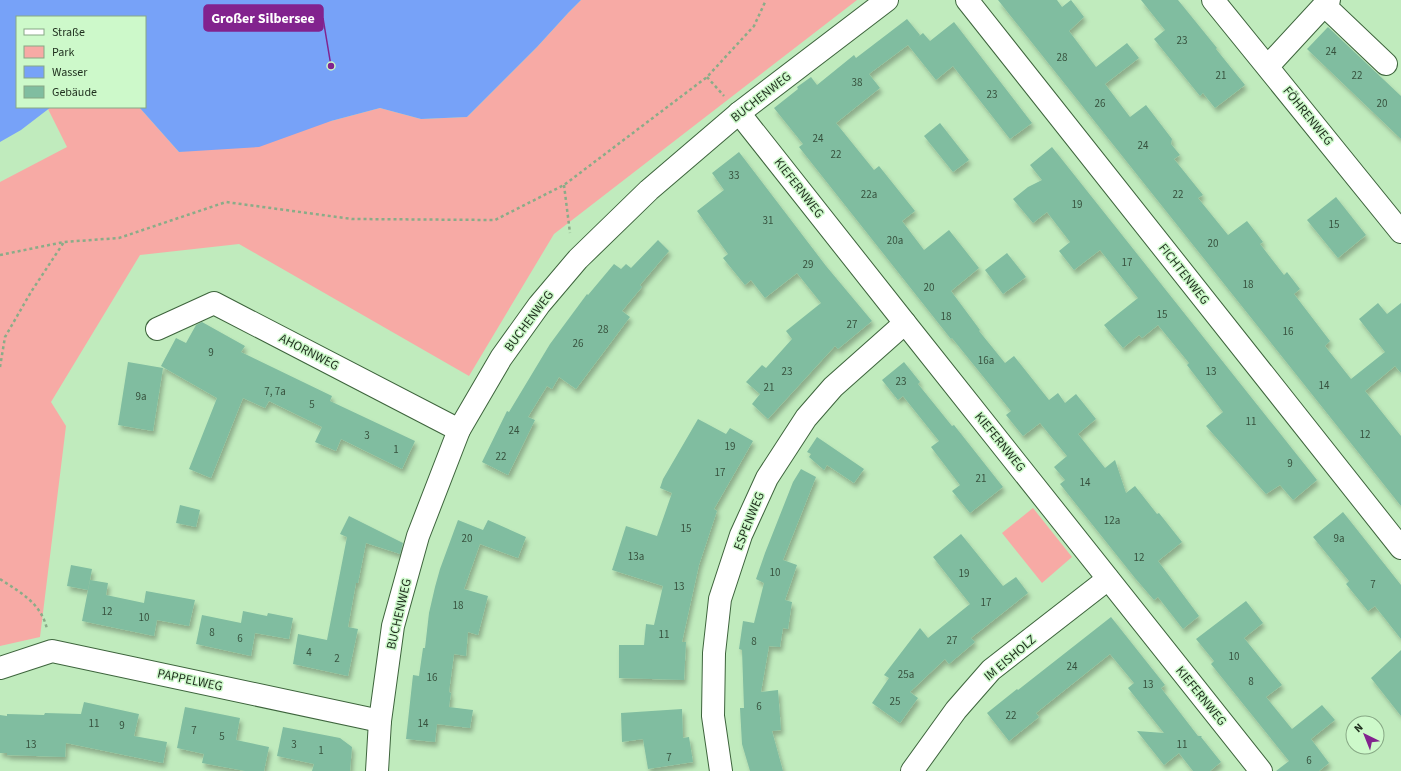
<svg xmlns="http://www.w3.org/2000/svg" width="1401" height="771" font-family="'Source Sans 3',sans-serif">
<defs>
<filter id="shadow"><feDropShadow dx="2.5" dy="4.5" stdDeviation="2" flood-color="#0004"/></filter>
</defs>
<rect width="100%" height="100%" fill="#c0ebbd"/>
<!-- green -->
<g fill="#f7aaa5">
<polygon points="581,0 857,0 554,234 469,376 239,244 140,255 51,402 66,426 40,637 0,646 0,182 67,147 48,109 51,107 139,107 179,152 331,121 380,108 421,119 467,117 537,47 569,12"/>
<polygon points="1033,508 1072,557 1042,583 1002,533"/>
</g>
<!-- water -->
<polygon fill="#77a2f8" points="0,0 581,0 569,12 537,47 467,117 421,119 380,108 331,121 259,147 179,152 139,107 145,107 145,17 17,17 17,107 51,107 21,130 0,142"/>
<!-- building -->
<g fill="#80bda0" filter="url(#shadow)">
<polygon points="998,0 1057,0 1062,7 1071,0 1084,17 1069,31 1096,67 1127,43 1139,58 1105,84 1130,117 1146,105 1172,139 1171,144 1180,155 1174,159 1203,195 1198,198 1228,235 1247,221 1263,242 1260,244 1284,275 1287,272 1300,289 1294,294 1330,341 1325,346 1351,379 1385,352 1359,319 1378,303 1387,314 1401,303 1401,373 1395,366 1365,391 1401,436 1401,506"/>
<polygon points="1141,0 1178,0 1217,48 1216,49 1245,85 1215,108 1203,93 1200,96 1154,39 1165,30"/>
<polygon points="907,19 920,35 918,37 923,33 930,41 954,22 1032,123 1010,139 953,66 936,80 908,45 869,74 880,88 836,123 874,170 879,166 915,211 902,221 924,250 949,230 979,268 951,291 980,330 979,331 1005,363 1014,356 1049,400 1058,393 1065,403 1076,394 1096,419 1078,434 1105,468 1115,460 1126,493 1135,486 1157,514 1159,513 1182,542 1158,561 1199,616 1183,629 1158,597 1154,600 1135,578 1060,484 1065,480 1054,467 1067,456 1040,423 1023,436 1006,415 1011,411 986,380 952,338 951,339 799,147 803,144 774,108 798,89 797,87 811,77 817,85 854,55 856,58"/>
<polygon points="1328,27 1401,96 1401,139 1307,49"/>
<polygon points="940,123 969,160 953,172 924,136"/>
<polygon points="1052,147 1317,480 1293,500 1280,485 1266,494 1206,426 1223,412 1187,365 1189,363 1158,325 1142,338 1139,335 1123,348 1104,325 1138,298 1100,250 1074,270 1059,251 1070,242 1047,212 1033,223 1013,199 1028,187 1042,180 1030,165"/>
<polygon points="739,152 826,266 872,321 838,349 835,346 768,419 752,404 760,394 746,382 762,365 766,368 792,339 786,331 821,303 797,273 765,298 751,280 745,285 723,258 728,254 697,211 724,190 712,173"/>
<polygon points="1336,197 1366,235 1338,258 1307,220"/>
<polygon points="658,240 669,251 640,285 642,287 622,311 630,317 576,389 559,377 552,389 547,386 528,417 535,420 508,475 482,462 507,411 509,412 550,344 587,294 588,295 614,264 621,269 626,264 631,268"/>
<polygon points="1007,253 1026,277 1003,294 985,270"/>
<polygon points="202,322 245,346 241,352 332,396 330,401 415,441 402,469 341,439 336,451 315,442 322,427 269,401 265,408 243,398 211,478 189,469 217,398 161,366 176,338 186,343 196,325"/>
<polygon points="128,362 163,368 153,431 118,425"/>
<polygon points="904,362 920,382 918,384 952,426 954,425 1003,487 970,513 952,491 960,485 931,447 939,441 903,396 898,400 882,380"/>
<polygon points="698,419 726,434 730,428 753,441 714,509 717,511 699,565 682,642 686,642 684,680 619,678 619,645 644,645 646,624 654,625 663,586 612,570 626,526 657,536 672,493 660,488 663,479"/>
<polygon points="817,437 864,469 854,483 827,465 824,470 809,457 811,454 807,452"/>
<polygon points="801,469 816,477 783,560 797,565 785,600 792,602 788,629 783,628 780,647 769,646 761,692 778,690 781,730 772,731 783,771 750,771 742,744 740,708 744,708 742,650 739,649 743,621 754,623 764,583 756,579 765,553 793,482"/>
<polygon points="180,505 200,510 196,527 176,523"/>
<polygon points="1343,512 1401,585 1401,639 1375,606 1368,611 1346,584 1349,581 1313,537"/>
<polygon points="349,516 403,543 400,554 366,543 358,583 356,583 348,627 358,629 348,676 293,664 298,634 327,640 347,537 340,534"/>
<polygon points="458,520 483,530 488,520 526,537 518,558 480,544 464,589 488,596 478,635 468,632 466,656 454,654 449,692 451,693 449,707 473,710 470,728 437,724 435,742 406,739 413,675 419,676 423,648 425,648 429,613 435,587 440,569"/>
<polygon points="961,534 1003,586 1016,577 1028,593 971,638 975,642 949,664 945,659 910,692 918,698 900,723 872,703 889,678 884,675 920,628 928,638 970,604 933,557"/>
<polygon points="71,565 92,569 88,590 67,586"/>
<polygon points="90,580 108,583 106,595 144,603 146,591 195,600 189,626 157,620 154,636 82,621"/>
<polygon points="1246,601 1263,623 1244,638 1282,685 1266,697 1292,729 1322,705 1335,720 1311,739 1329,763 1319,771 1276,771 1289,761 1211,664 1214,661 1196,639"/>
<polygon points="243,611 267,616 268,613 293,618 289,639 255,633 251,656 196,644 202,615 241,623"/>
<polygon points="1111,617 1165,685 1161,688 1198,736 1202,736 1201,737 1221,762 1210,771 1193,771 1179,753 1164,765 1137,731 1164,733 1128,688 1134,683 1110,654 1036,713 1039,717 1009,741 987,713 1017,689 1018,690"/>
<polygon points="1401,650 1401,716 1371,678"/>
<polygon points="84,702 139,714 134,736 167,742 163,763 66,743 65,757 7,755 7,753 0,753 0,715 7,716 7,714 44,715 45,713 81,714"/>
<polygon points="185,707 240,718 236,740 269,747 264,771 245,771 202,763 204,754 177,748"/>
<polygon points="682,709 683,738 689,737 693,762 648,769 643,739 622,742 621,713"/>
<polygon points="283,727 340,738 352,747 350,771 312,771 314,764 277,756"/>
</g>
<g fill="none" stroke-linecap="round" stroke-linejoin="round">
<!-- minor casing -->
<g stroke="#3d643c" stroke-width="24">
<g id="minor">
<polyline points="967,0 1401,548"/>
<polyline points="1213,0 1401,232"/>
<polyline points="1324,5 1386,64"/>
<polyline points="1268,66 1329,0"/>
<polyline points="739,113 905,323 1261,771"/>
<polyline points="157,329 214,303 459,430"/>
<polyline points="0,668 52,651 380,721"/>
<polyline points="377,771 380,721 393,626 418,536 459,430 501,358 539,305 578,259 649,190 739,113 887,0"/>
<polyline points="721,771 713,716 714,653 720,599 741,535 767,478 806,418 833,387 905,323"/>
<polyline points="912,771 956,710 991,670 1108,579"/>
</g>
</g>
<!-- path -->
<g stroke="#8aac88" stroke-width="2.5" stroke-dasharray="3 3" stroke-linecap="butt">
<polyline points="707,77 724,96"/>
<polyline points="564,185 570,233"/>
<polyline points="0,255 64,242 119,238 226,202 352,219 495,220 564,185 707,77 754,26 766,0"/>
<polyline points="0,367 5,337 31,292 64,242"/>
<path d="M0,579C21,593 41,603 47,629"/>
</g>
<!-- minor -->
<use href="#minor" stroke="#fff" stroke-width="22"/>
</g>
<g text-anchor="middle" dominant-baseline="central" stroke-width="3" stroke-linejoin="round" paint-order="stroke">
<!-- number labels -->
<g font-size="11" fill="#37523e">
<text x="1182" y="40">23</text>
<text x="1331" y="51">24</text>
<text x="1062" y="57">28</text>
<text x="1221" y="75">21</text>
<text x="1357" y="75">22</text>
<text x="857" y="82">38</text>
<text x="992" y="94">23</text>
<text x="1100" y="103">26</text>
<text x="1382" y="103">20</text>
<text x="818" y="138">24</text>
<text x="1143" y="145">24</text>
<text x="836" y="154">22</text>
<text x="734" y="175">33</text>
<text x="869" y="194">22a</text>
<text x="1178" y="194">22</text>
<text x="1077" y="204">19</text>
<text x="768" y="220">31</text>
<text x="1334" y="224">15</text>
<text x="895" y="240">20a</text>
<text x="1213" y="243">20</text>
<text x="1127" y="262">17</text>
<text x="808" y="264">29</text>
<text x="1248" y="284">18</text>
<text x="929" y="287">20</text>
<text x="1162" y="314">15</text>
<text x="946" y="316">18</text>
<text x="852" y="324">27</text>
<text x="603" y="329">28</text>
<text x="1288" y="331">16</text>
<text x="578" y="343">26</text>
<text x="211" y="352">9</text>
<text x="986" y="360">16a</text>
<text x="787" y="371">23</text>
<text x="1211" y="371">13</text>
<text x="901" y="381">23</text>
<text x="1324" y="385">14</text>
<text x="769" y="387">21</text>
<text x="275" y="391">7, 7a</text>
<text x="141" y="396">9a</text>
<text x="312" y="404">5</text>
<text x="1251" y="421">11</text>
<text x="514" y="430">24</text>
<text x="1365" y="434">12</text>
<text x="367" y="435">3</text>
<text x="730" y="446">19</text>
<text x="396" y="449">1</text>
<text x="501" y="456">22</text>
<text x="1290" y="463">9</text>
<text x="720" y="472">17</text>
<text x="981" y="478">21</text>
<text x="1085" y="482">14</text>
<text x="1112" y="520">12a</text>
<text x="686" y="528">15</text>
<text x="467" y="538">20</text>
<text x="1339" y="538">9a</text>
<text x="636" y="556">13a</text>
<text x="1139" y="557">12</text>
<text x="775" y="572">10</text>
<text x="964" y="573">19</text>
<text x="1373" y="584">7</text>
<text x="679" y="586">13</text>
<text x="986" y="602">17</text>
<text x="458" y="605">18</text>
<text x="107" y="611">12</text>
<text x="144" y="617">10</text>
<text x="212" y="632">8</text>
<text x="664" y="634">11</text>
<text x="240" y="638">6</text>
<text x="952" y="640">27</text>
<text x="754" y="641">8</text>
<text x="309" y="652">4</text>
<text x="1234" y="656">10</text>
<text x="337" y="658">2</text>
<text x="1072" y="666">24</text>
<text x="906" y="674">25a</text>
<text x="432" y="677">16</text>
<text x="1251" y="681">8</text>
<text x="1148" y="684">13</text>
<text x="895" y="701">25</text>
<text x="759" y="706">6</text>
<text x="1011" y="715">22</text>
<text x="94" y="723">11</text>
<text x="423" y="723">14</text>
<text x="122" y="725">9</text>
<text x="194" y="730">7</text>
<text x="222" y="736">5</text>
<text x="31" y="744">13</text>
<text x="294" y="744">3</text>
<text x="1182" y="744">11</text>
<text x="321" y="750">1</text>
<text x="669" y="757">7</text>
<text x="1309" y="760">6</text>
</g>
<!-- street labels -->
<g font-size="13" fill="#1f2f1e" stroke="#cdf9ca">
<text transform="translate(761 97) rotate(-38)">BUCHENWEG</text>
<text transform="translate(1308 116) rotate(51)">FÖHRENWEG</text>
<text transform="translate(799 188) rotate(52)">KIEFERNWEG</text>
<text transform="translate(1184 274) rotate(52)">FICHTENWEG</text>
<text transform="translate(529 321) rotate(-53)">BUCHENWEG</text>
<text transform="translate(309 352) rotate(27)">AHORNWEG</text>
<text transform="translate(1000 442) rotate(51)">KIEFERNWEG</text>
<text transform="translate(749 521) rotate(-68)">ESPENWEG</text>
<text transform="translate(399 614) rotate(-77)">BUCHENWEG</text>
<text transform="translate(1010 658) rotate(-40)">IM EISHOLZ</text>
<text transform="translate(190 680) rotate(12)">PAPPELWEG</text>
<text transform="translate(1201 696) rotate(51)">KIEFERNWEG</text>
</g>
</g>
<!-- callouts -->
<path fill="none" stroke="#82238e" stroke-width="1.5" d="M331 66L323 18"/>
<circle fill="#82238e" stroke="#cdf9ca" stroke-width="1.5" cx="331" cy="66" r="4"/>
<rect fill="#82238e" stroke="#82238e" stroke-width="1.5" x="204" y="5" width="119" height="26" rx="4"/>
<g font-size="14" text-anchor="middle" font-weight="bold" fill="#fff">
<text x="263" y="23">Großer Silbersee</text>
</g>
<!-- legend -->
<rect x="16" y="16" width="130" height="92" fill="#cdf9ca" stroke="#87a885"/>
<rect x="24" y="29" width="20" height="6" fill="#ffffff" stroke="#87a885"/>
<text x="52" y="36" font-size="12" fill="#1f2f1e">Straße</text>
<rect x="24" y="46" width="20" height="12" fill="#f7aaa5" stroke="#87a885"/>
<text x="52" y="56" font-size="12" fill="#1f2f1e">Park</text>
<rect x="24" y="66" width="20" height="12" fill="#77a2f8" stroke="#87a885"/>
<text x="52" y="76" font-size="12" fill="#1f2f1e">Wasser</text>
<rect x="24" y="86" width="20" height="12" fill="#80bda0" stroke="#87a885"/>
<text x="52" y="96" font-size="12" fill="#1f2f1e">Gebäude</text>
<!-- north arrow -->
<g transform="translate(1365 735) rotate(317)"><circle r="19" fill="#cdf9ca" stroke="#87a885"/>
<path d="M0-3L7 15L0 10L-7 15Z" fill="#82238e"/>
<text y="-6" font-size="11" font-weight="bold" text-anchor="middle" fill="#1f2f1e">N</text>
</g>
</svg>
